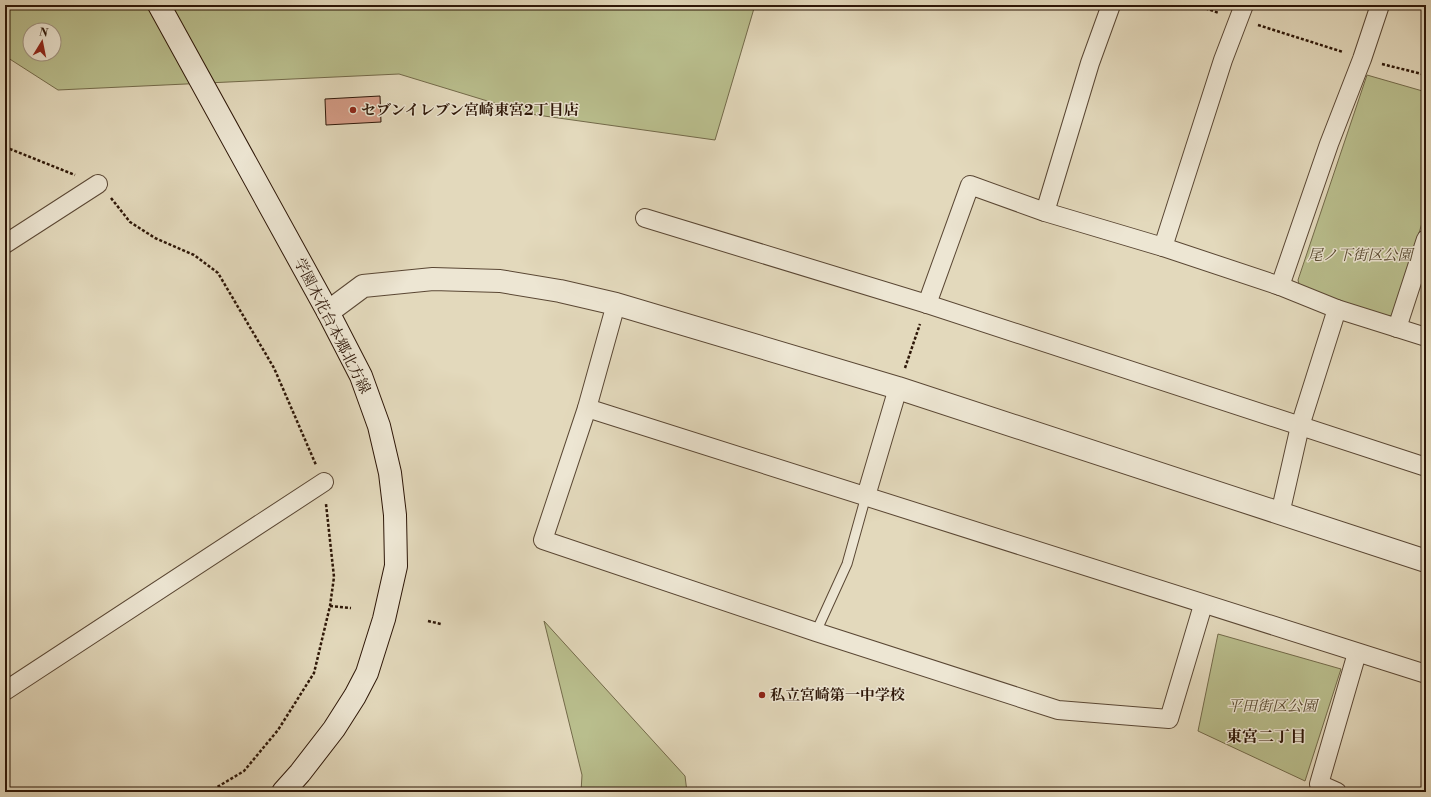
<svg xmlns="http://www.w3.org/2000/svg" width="1431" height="797" font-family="'Libre Bodoni','Noto Serif JP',serif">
<rect width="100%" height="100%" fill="#e3d9bc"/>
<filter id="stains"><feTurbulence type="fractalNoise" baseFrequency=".005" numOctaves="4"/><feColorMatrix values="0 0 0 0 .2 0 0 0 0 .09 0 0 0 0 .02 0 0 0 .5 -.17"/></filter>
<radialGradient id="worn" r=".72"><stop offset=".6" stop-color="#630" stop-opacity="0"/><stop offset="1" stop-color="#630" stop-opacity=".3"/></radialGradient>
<!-- green -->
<g fill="#b9be8d" stroke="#736a4a" fill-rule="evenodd">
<path d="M5,5H755L715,140L530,114L399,74L58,90L5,56ZM30,30H54V54H30Z"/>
<polygon points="1367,75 1426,92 1426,210 1394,315 1382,317 1301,292 1298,280"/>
<polygon points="544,621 685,776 687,792 581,792 582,775"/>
<polygon points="1218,634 1341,669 1305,781 1198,731"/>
</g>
<!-- building -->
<polygon fill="#d59c87" stroke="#2d1607" points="380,96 381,122 326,125 325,99"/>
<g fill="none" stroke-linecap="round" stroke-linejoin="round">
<!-- service casing -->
<g stroke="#5a4734" stroke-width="11">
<polyline id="service" points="816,632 847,564 866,496"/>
</g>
<!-- minor casing -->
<g stroke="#5a4734" stroke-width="20">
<g id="minor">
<polyline points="1045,212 1090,63 1111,5"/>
<polyline points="645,218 927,304 1426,467"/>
<polyline points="5,244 98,184"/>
<polyline points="1163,247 1223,60 1244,5"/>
<polyline points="1280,286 1329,144 1362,59 1380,5"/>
<polyline points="616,304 587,408 543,540 816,632 1058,710 1169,719 1203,605"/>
<polyline points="927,304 970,185 1045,212 1163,247 1280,286 1337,309 1426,337"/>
<polyline points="1397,328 1426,239"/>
<path d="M587,408C867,496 1146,587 1426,674"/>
<polyline points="866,496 898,388"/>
<polyline points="1280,514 1300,426 1337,309"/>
<polyline points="5,691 324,482"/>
<polyline points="1337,792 1319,784 1357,653"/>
</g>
</g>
<!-- tertiary casing -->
<g stroke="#5a4734" stroke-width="24">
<polyline id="tertiary" points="328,312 363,286 433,279 500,281 560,291 616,304 898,388 1426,561"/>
</g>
<!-- secondary casing -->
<g stroke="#2d1607" stroke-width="24">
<polyline id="secondary" points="159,5 328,312 361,376 379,426 390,473 395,515 396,566 384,619 367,673 355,696 334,729 300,773 283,792"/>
</g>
<!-- path -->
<g stroke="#2d1607" stroke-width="2.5" stroke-dasharray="3 2" stroke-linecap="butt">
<polyline points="1196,5 1219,13"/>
<polyline points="1258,25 1343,52"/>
<polyline points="1382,64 1426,75"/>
<polyline points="5,147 75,175"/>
<polyline points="111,198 130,222 155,238 194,255 218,273 274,368 316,465"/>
<polyline points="905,368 920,324"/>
<polyline points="330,606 351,608"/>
<polyline points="428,621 441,624"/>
<polyline points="209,792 244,771 278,730 314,673 330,606 334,577 326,504"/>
</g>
<!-- service -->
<use href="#service" stroke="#ede6d3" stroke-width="9"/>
<!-- minor -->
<use href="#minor" stroke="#ede6d3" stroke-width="18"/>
<!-- tertiary -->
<use href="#tertiary" stroke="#ede6d3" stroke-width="22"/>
<!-- secondary -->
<use href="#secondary" stroke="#ede6d3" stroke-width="22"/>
</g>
<!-- markers -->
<g fill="#8f2418" stroke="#ede6d3" stroke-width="1.5">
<circle cx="353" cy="110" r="4"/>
<circle cx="762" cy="695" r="4"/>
</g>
<g text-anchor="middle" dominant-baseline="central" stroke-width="3" stroke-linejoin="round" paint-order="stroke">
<!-- poi labels -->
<g font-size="15" font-weight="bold" fill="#2d1607" stroke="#ede6d3" text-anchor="start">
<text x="361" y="110">セブンイレブン宮崎東宮2丁目店</text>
<text x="770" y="695">私立宮崎第一中学校</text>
</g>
<!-- park labels -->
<g font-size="15" font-style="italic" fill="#57482f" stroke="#ede6d3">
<text x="1360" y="255">尾ノ下街区公園</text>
<text x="1272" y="706">平田街区公園</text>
</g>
<!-- street labels -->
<g font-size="15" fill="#2d1607" stroke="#ede6d3">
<text transform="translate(332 326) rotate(63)">学園木花台本郷北方線</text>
</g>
<!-- neighbourhood labels -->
<g font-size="16" font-weight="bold" fill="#2d1607" stroke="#ede6d3">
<text x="1266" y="737">東宮二丁目</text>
</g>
</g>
<!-- margin -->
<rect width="1431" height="797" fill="none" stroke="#e3d9bc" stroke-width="20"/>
<rect x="6" y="6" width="1419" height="785" fill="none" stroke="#2d1607" stroke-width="2"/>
<rect x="10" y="10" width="1411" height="777" fill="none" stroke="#2d1607"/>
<!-- north arrow -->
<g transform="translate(42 42) rotate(10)"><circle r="19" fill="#ede6d3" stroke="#a09381"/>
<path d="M0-3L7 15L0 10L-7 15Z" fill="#8f2418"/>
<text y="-6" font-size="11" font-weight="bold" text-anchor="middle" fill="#2d1607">N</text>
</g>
<rect width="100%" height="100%" filter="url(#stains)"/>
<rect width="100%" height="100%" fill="url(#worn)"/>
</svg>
